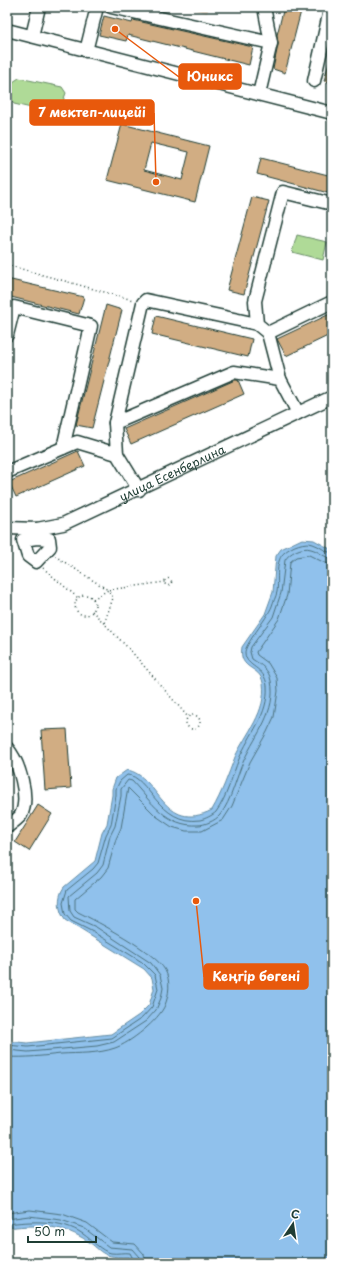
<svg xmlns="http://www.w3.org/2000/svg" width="339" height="1270" font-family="'Playpen Sans',sans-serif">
<rect width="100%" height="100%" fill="#fff"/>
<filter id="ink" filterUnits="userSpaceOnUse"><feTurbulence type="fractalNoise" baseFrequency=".025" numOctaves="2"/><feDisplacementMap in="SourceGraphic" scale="8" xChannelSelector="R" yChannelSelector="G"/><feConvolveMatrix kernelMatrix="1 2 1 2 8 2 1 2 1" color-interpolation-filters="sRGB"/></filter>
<g filter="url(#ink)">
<!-- built -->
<polygon fill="#f1e6da" points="184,7 209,7 207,13"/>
<!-- green -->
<g fill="#afda97" stroke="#678c66">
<polygon points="19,78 62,87 66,93 59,112 53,113 14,104 10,98 13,82"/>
<polygon points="297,235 327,242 323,260 292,252"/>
</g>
<!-- water -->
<path fill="#90c1ec" stroke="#638ca2" d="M302,539L314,540L332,550V1263H132L128,1257C96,1258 103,1248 79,1236C57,1224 31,1225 7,1228V1041L27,1043L111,1034L139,1015L149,1005L154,989L152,978L144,969L65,920C58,910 57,897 64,887L95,861L102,833L107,824L112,795V789L116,778L127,770C159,775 163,835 212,810C222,793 228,775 235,757C246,733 267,712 263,683C260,665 238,671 242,647L265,614L273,592L276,556L281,549Z"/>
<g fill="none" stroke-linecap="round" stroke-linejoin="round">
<!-- shore -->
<g stroke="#4c727e" stroke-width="1">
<path d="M7,1045L28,1047L112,1038L142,1018L152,1007L158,989L155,975L142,962L93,932L71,921L65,914L63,903L67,890L93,869L98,863L106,835L111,825L116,795V789L120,781L127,775C148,775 159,826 200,820C205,819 213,815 216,812C227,797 232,776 239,759C249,734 269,715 267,686C265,666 246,668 245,653C244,645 267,619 272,606C273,602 276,597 277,592C279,580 274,560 285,552C292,546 305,541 313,544C320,546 325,552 332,553"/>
<path d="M7,1050L28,1052L97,1046L114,1042L146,1021L156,1010L161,998L163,988L160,975L151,963L96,927L74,917L70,911L69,896L97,873L103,865L110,836L115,826L121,796V789L128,780L132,781C151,802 167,827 198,825C204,825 215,821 220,815C232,800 236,777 244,760C256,734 277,711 271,681C269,669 261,665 252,659L250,652L251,647L273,617L281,593L285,560C289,553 302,546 311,549C319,551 324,558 332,558"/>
<path d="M7,1057C26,1058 43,1056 61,1054C79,1053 98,1054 115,1048C130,1043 159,1020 165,1005C169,995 171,981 165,970C154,951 98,922 78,912L75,909V899L101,877L108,868L116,839L121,828L128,788L156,816L172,827L186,831H202L223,820L232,806L250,762L267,732L274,717L278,691L277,678L268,663L257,655L256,652L279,619L287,595L290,562L296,557L309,555L325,563L332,564"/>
<polyline points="7,1213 30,1210 62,1214 87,1223 112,1242 135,1244 144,1254 146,1263"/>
<polyline points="7,1219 29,1216 61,1220 84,1228 109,1247 132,1249 139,1257 140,1263"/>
<path d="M7,1224C31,1221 62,1219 83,1234C92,1240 101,1251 111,1253C117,1254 124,1252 130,1253L135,1263"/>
</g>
</g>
<!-- building -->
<g fill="#d1ad83" stroke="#1f3d34" fill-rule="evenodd">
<polygon points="284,7 302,7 285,73 273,69 278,45 277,35"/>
<polygon points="104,16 132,23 133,20 253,47 249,65 128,35 126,41 99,35"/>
<polygon points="329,62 332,62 332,83 324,81"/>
<path d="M122,124L209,146L195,202L107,180ZM151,143L189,152L182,180L144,170Z"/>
<polygon points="261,158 332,176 332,194 257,174"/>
<polygon points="252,197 269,201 244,294 227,290"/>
<polygon points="7,279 84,297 79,314 7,296"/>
<polygon points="106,305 122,310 92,428 76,425"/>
<polygon points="332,313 332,334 286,356 277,339"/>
<polygon points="156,316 252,339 248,357 152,334"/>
<polygon points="235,380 238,380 244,394 131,444 124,429"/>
<polygon points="78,451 85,466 16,497 9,482"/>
<polygon points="67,729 71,788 45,790 41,730"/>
<polygon points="38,805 52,814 29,851 15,842"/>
</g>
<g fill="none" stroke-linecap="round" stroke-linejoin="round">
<!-- minor casing -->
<g stroke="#1f3d34" stroke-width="15">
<g id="minor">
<polyline points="111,7 271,43"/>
<polyline points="7,30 332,113"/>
<polyline points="32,36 39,7"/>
<polyline points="86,51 97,7"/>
<polyline points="314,81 330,10 329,7"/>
<polyline points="259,94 271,43 264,7"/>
<polyline points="268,333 332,302"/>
<polyline points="7,335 14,307 91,326 63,448"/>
<polyline points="280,379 268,333 257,324 255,301 283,192 332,204"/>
<polyline points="115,423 143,303 146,300 257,324"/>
<polyline points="117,454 115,423 234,372 280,379 298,413"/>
<polyline points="7,472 77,442 117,454 139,490"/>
<path id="s1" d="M7,528L37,529L63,524L332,397"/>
<polyline points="37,538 49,539 50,547 36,562 28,556 23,540 37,538 37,529"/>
<path d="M7,748C19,762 30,797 21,815C18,819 11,824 7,827"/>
</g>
</g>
<!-- path -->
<g stroke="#1f3d34" stroke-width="1.5" stroke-dasharray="1 3" stroke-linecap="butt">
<polyline points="7,265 133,300"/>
<polyline points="55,556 108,590 165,582"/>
<polyline points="43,568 78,598"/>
<circle cx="168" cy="582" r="3.5"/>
<circle cx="85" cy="605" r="10"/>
<polyline points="93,599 108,590 113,598 104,624"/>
<polyline points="92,611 131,651 188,717"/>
<circle cx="193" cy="722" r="7"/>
</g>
<!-- minor -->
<use href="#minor" stroke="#fff" stroke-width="12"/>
</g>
</g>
<g text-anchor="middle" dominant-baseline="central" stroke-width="3.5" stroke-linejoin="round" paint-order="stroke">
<!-- street labels -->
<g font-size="12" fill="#1f3d34" stroke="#fff">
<text stroke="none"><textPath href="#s1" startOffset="177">улица Есенберлина</textPath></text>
</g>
</g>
<!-- callouts -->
<path fill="none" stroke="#e8590c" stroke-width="1.5" d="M115 29L179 77M156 182L154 113M196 901L204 977"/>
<g fill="#e8590c" stroke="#fff" stroke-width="1.5">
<circle cx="115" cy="29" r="4"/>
<circle cx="156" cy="182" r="4"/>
<circle cx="196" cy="901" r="4"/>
</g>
<g fill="#e8590c" stroke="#e8590c" stroke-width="1.5">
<rect x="179" y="64" width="62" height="25" rx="4"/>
<rect x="30" y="100" width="124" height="25" rx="4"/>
<rect x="204" y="964" width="104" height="25" rx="4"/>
</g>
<g font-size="13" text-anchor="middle" font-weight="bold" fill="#fff">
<text x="210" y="81">Юникс</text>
<text x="92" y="117">7 мектеп-лицейі</text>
<text x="256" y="981">Кеңгір бөгені</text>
</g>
<!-- margin -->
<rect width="339" height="1270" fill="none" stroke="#fff" stroke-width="24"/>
<rect x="12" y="12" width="315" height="1246" fill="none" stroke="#1f3d34" stroke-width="1.5" filter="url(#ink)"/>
<!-- north arrow -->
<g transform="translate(293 1224) rotate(13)" stroke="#ffffff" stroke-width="3" paint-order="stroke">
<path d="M0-3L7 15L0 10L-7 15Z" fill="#1f3d34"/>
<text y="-6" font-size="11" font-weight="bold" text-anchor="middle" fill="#1f3d34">С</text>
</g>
<!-- scale -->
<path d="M28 1236v6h68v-6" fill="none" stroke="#1f3d34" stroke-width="2"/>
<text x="34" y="1236" font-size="12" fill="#1f3d34" stroke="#ffffff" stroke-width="3" paint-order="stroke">50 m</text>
</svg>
